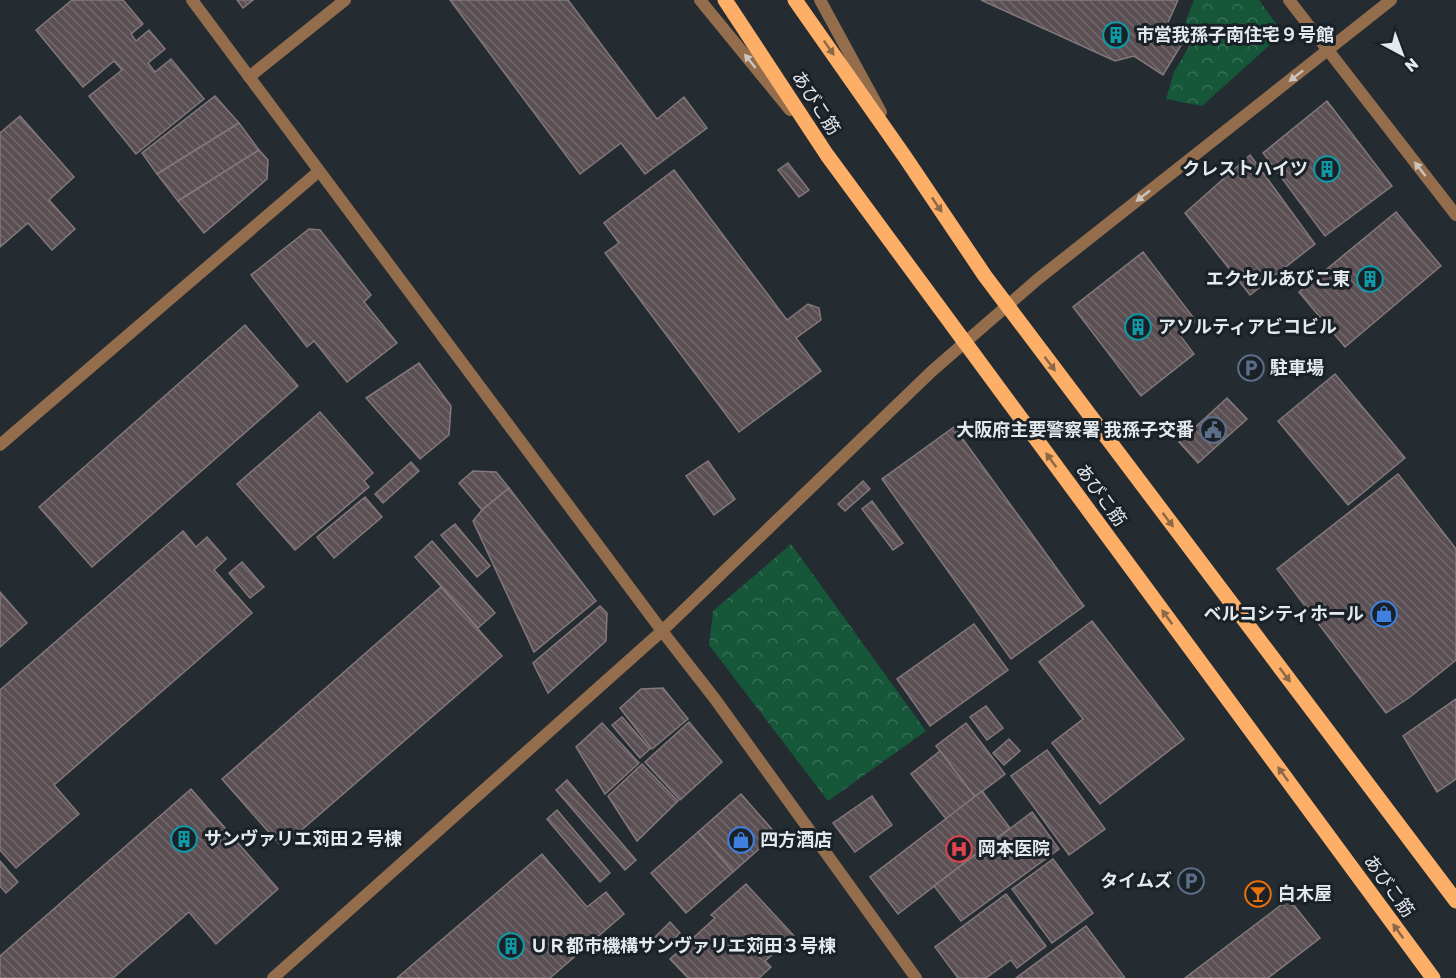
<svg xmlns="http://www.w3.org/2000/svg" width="1456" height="978" font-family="Rubik,'Noto Sans JP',sans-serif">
<defs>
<pattern id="park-crowns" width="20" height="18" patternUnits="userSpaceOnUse" patternTransform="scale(1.5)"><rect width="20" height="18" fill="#165639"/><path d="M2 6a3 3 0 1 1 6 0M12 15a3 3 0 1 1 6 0" fill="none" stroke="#386e56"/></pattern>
<pattern id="building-back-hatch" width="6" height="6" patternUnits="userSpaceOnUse" patternTransform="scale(1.5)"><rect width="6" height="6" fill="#5a5054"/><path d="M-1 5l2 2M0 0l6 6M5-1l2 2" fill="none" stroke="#72696d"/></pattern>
</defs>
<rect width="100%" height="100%" fill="#242b31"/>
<!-- park -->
<g fill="url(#park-crowns)">
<polygon points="1194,0 1259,0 1283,33 1202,106 1166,99 1174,72 1196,35 1183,28"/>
<polygon points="791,544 926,731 828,801 709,645 713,611"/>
</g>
<!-- building -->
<g fill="url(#building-back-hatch)" stroke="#83787c" stroke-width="1.5">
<polygon points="72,0 123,0 143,24 131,34 136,41 149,30 165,49 148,63 155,72 171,59 204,99 136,154 89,96 122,70 114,61 83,87 36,30"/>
<polygon points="237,0 253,0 243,8"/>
<polygon points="450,0 568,0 657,119 684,97 707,128 645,174 621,143 580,174"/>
<polygon points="981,0 1178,0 1165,29 1183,42 1163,75 1134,56 1115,61"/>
<polygon points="215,96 239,123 157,174 142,153"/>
<polygon points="1327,101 1392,186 1325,236 1263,153"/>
<polygon points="20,116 74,177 49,200 75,229 52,250 28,223 0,247 0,133"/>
<polygon points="239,123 259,150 178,201 157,174"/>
<polygon points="259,150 268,160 267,179 204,233 178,201"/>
<polygon points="1250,155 1315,244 1250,295 1185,213"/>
<polygon points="788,163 809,190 799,197 778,170"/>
<polygon points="674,170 787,320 808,304 819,308 821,320 796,338 821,371 739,432 605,253 619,243 604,223"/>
<polygon points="1396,212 1441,266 1345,347 1299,292"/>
<polygon points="309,229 320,230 371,295 364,302 397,343 347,382 314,341 307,347 251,275"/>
<polygon points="1143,252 1196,321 1179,334 1194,354 1141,396 1073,307"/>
<polygon points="245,325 298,386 92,567 39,507"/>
<polygon points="419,363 451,406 449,435 420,459 366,398"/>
<polygon points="1335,374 1405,458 1348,505 1278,421"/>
<polygon points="1227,398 1247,419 1198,463 1179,442"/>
<polygon points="320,412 373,473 364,481 369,487 295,550 237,484"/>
<polygon points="954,427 1084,606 1011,659 882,479"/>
<polygon points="708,461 735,499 714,515 686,476"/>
<polygon points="411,462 419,471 383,503 375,494"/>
<polygon points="473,471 496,472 509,488 482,510 459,483"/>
<polygon points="1398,474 1456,549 1456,660 1410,697 1386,713 1277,569"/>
<polygon points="863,481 870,489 845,511 838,504"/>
<polygon points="509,488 596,601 534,652 473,521 482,510"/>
<polygon points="365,497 382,517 334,558 317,537"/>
<polygon points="872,501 903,543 893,550 862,509"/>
<polygon points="455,524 490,566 477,577 441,535"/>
<polygon points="183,531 196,547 207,537 226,559 214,570 252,613 54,785 79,814 16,868 0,850 0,690"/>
<polygon points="432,541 495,613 478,628 415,557"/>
<polygon points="242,562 264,587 250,598 229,573"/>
<polygon points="441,587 502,656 282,847 222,779"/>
<polygon points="0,592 27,623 0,647"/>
<polygon points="600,606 607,613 606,641 548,693 533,663"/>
<polygon points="1092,621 1184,739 1100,804 1052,743 1083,719 1039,662"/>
<polygon points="974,624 1008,670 930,726 897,679"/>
<polygon points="663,688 688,719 652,749 620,708 641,689"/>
<polygon points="1456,699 1456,779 1437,792 1403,736"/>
<polygon points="986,706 1003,728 987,740 970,717"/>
<polygon points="622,717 650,749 640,758 612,725"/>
<polygon points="689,722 722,762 680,800 645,762"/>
<polygon points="602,723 639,763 605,794 576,747"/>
<polygon points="966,723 1005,774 975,797 936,746"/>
<polygon points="1009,739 1020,751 1004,765 993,753"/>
<polygon points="1047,750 1105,829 1069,855 1011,776"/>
<polygon points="940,751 975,797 946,819 911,774"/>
<polygon points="642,764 678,801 637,841 608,796"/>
<polygon points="567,780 636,860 625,870 556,790"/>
<polygon points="191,789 278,889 216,944 189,912 113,978 0,978 0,956"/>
<polygon points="982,791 1010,828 898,914 870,877"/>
<polygon points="741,794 776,834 733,872 698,832"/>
<polygon points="872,796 892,825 855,852 833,823"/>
<polygon points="557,810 610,873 600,882 547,819"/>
<polygon points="1032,812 1059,849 961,921 934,886"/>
<polygon points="698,832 733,872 686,913 651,873"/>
<polygon points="542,854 587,907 606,892 624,914 550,978 397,978"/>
<polygon points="1053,859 1093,913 1052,943 1012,889"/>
<polygon points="0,861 18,882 6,893 0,886"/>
<polygon points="746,884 794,936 765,961 771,967 759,978 688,978 670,959 715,918 711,915"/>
<polygon points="1006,894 1046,946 1017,968 1011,960 986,978 958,978 935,947"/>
<polygon points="1289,899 1320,938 1268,978 1185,978"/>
<polygon points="670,922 680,933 665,948 655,937"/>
<polygon points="1086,926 1125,978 1016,978"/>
</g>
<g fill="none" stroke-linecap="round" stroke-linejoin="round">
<!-- street -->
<g stroke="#936d4c" stroke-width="12">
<polyline points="192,0 662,631 715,699 916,978"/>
<polyline points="700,0 790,110"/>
<polyline points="820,0 881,112"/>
<polyline points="1289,0 1456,215"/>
<polyline points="249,77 345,0"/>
<polyline points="0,445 318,172"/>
<polyline points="273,978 662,631 932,371 1038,279 1391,0"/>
</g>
<!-- primary -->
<g stroke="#fdae67" stroke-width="15">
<polyline points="725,0 827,155 1433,978"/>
<polyline points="795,0 905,157 985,276 1456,901"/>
</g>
</g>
<!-- one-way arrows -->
<defs><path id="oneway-solid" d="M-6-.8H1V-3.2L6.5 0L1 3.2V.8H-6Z" transform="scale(1.5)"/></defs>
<g fill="#8c6847">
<use href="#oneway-solid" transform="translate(829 48) rotate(55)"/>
<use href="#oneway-solid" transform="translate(937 205) rotate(56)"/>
<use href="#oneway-solid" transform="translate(1050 364) rotate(53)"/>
<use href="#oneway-solid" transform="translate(1051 460) rotate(-126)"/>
<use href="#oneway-solid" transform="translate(1168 520) rotate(53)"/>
<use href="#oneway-solid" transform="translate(1167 617) rotate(-126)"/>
<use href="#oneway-solid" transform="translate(1285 675) rotate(53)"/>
<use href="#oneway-solid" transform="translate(1283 774) rotate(-126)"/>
<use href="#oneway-solid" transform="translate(1398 931) rotate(-126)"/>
</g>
<g fill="#ccc4bd">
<use href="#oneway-solid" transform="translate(750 61) rotate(-129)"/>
<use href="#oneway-solid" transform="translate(1296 76) rotate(142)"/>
<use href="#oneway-solid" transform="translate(1420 169) rotate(-128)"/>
<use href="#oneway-solid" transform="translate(1143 196) rotate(142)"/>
</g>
<!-- icons -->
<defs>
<g id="building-ring" transform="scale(1.35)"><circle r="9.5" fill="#1a2127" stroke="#0f9aa8" stroke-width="1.5"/><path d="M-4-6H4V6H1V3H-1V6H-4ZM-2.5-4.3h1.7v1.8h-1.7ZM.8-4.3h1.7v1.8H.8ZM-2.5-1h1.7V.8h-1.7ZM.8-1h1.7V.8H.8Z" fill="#0f9aa8"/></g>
<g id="parking-ring" transform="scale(1.35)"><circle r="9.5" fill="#1a2127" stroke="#5c6f8a" stroke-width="1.5"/><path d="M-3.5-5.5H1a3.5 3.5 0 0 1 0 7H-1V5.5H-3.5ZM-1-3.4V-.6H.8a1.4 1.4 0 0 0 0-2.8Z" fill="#5c6f8a"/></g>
<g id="civic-ring" transform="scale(1.35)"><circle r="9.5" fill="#1a2127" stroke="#5c6f8a" stroke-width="1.5"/><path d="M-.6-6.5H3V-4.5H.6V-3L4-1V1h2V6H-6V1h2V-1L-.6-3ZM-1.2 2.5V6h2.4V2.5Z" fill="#5c6f8a"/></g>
<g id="shop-ring" transform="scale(1.35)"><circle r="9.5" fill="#1a2127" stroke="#3f7fe0" stroke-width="1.5"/><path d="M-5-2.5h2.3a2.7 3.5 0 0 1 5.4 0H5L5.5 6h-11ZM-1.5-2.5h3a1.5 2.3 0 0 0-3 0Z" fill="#3f7fe0"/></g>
<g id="hospital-ring" transform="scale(1.35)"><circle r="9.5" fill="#1a2127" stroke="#e0444e" stroke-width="1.5"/><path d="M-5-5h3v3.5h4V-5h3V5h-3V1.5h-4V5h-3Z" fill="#e0444e"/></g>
<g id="bar-ring" transform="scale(1.35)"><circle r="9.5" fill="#1a2127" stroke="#e8710a" stroke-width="1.5"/><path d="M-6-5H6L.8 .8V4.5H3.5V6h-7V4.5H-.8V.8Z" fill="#e8710a"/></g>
</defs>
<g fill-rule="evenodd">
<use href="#building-ring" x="1116" y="35"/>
<use href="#building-ring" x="1327" y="169"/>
<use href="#building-ring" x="1370" y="279"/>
<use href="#building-ring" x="1138" y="327"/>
<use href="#parking-ring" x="1251" y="368"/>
<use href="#civic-ring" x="1213" y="430"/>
<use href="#shop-ring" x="1384" y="614"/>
<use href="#building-ring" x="184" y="839"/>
<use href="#shop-ring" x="741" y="840"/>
<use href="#hospital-ring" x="959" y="849"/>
<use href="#parking-ring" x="1191" y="881"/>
<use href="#bar-ring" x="1258" y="894"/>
<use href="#building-ring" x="511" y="946"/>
</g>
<g text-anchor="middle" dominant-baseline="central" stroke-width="6" stroke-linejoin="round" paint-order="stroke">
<!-- poi labels -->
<g font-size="18" font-weight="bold" fill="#e4e9ed" stroke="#1a2127" text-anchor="start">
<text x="1136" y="35">市営我孫子南住宅９号館</text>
<text x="1308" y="169" text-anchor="end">クレストハイツ</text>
<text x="1350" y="279" text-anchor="end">エクセルあびこ東</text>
<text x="1158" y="327">アソルティアビコビル</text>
<text x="1270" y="368">駐車場</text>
<text x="1194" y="430" text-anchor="end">大阪府主要警察署 我孫子交番</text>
<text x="1364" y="614" text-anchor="end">ベルコシティホール</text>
<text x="204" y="839">サンヴァリエ苅田２号棟</text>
<text x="760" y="840">四方酒店</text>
<text x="978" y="849">岡本医院</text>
<text x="1172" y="881" text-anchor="end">タイムズ</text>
<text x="1278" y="894">白木屋</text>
<text x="530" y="946">ＵＲ都市機構サンヴァリエ苅田３号棟</text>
</g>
<!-- street labels -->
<g font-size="18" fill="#e4e9ed" stroke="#1a2127">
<text transform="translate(816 103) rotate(57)">あびこ筋</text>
<text transform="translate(1101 495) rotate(54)">あびこ筋</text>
<text transform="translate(1389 886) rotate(54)">あびこ筋</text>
</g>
</g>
<!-- north arrow -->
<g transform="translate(1402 54) rotate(139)" stroke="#1a2127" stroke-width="4.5" paint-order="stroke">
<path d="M0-4.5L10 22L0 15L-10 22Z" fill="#e4e9ed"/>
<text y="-9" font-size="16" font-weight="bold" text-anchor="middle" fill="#e4e9ed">N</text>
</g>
</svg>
